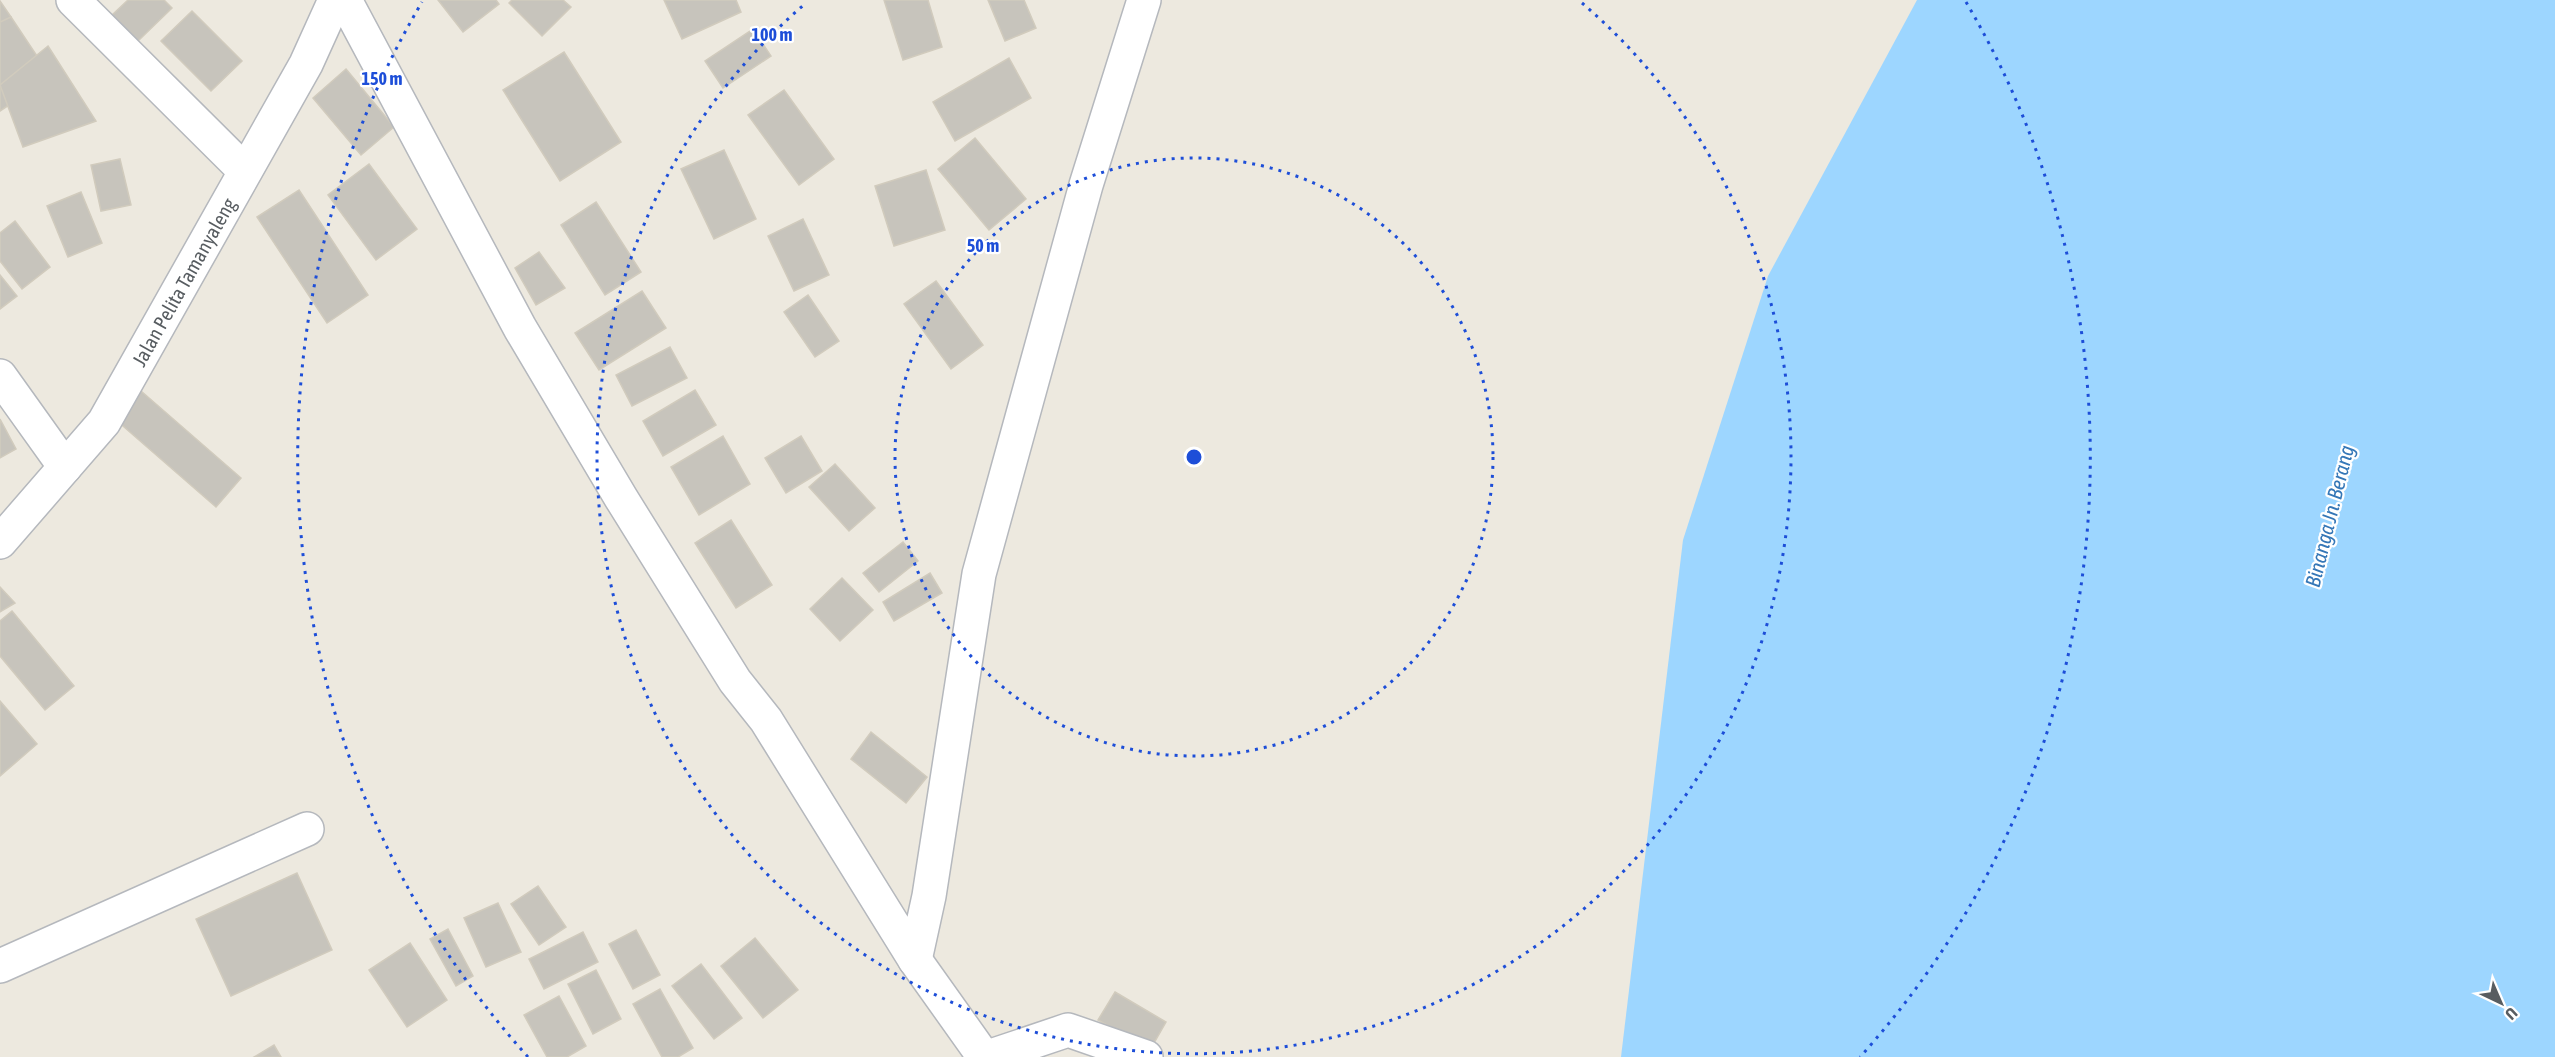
<svg xmlns="http://www.w3.org/2000/svg" width="2555" height="1057" font-family="'Asap Condensed',sans-serif">
<rect width="100%" height="100%" fill="#ede9df"/>
<!-- water -->
<polygon fill="#9dd6ff" points="1917,0 2555,0 2555,1057 1621,1057 1683,540 1768,276"/>
<!-- building -->
<g fill="#c7c4bc" stroke="#d1cbbd" stroke-width="1.5">
<polygon points="128,0 164,0 172,8 137,42 112,15"/>
<polygon points="438,0 496,0 499,4 463,32"/>
<polygon points="512,0 563,0 571,7 542,36 509,3"/>
<polygon points="664,0 736,0 741,12 682,39"/>
<polygon points="884,0 928,0 942,47 903,60"/>
<polygon points="988,0 1024,0 1036,28 1005,41"/>
<polygon points="0,1 11,17 0,28"/>
<polygon points="192,11 242,61 211,91 161,41"/>
<polygon points="11,17 51,77 0,111 0,22"/>
<polygon points="753,29 771,56 723,88 705,61"/>
<polygon points="48,46 96,121 23,147 0,85"/>
<polygon points="564,52 621,142 560,181 503,90"/>
<polygon points="1009,58 1031,98 955,141 933,102"/>
<polygon points="346,69 394,127 361,155 313,98"/>
<polygon points="784,90 834,159 799,185 748,115"/>
<polygon points="975,138 1026,199 989,230 938,169"/>
<polygon points="724,150 756,219 714,239 681,169"/>
<polygon points="120,159 131,205 101,211 91,165"/>
<polygon points="369,164 417,229 376,260 328,195"/>
<polygon points="926,170 945,230 894,246 875,186"/>
<polygon points="299,190 368,295 327,323 257,217"/>
<polygon points="81,192 102,243 68,257 47,206"/>
<polygon points="596,202 641,272 605,295 561,225"/>
<polygon points="803,219 829,275 794,291 768,236"/>
<polygon points="15,221 50,267 22,289 0,261 0,233"/>
<polygon points="539,252 565,288 536,305 515,268"/>
<polygon points="0,275 17,296 0,309"/>
<polygon points="936,281 983,345 951,369 904,304"/>
<polygon points="642,291 666,328 599,370 575,333"/>
<polygon points="808,295 839,341 815,357 784,312"/>
<polygon points="670,347 687,378 632,406 616,375"/>
<polygon points="695,390 716,425 663,456 643,421"/>
<polygon points="141,391 241,478 216,507 116,420"/>
<polygon points="0,419 16,449 0,458"/>
<polygon points="723,436 750,484 699,515 671,467"/>
<polygon points="801,436 822,471 786,493 765,458"/>
<polygon points="835,464 875,508 849,531 809,487"/>
<polygon points="731,520 772,585 736,608 695,543"/>
<polygon points="903,542 918,561 879,592 863,573"/>
<polygon points="930,573 942,593 894,621 883,602"/>
<polygon points="842,578 873,610 840,641 810,609"/>
<polygon points="0,587 15,603 0,612"/>
<polygon points="12,611 74,686 45,710 0,656 0,621"/>
<polygon points="0,701 37,744 0,776"/>
<polygon points="871,732 927,777 906,803 851,759"/>
<polygon points="297,873 332,950 231,996 196,919"/>
<polygon points="538,886 566,927 539,945 511,904"/>
<polygon points="498,903 521,952 486,967 464,918"/>
<polygon points="448,929 473,976 456,986 430,939"/>
<polygon points="636,930 660,975 633,989 609,944"/>
<polygon points="583,932 598,962 544,989 529,959"/>
<polygon points="755,938 798,990 763,1018 721,966"/>
<polygon points="410,943 447,1000 407,1027 369,970"/>
<polygon points="701,964 742,1018 714,1039 672,986"/>
<polygon points="596,970 621,1019 593,1034 568,984"/>
<polygon points="660,989 693,1048 678,1057 662,1057 633,1004"/>
<polygon points="1115,992 1166,1022 1150,1050 1098,1020"/>
<polygon points="559,996 586,1046 567,1057 547,1057 524,1015"/>
<polygon points="274,1045 281,1057 254,1057"/>
</g>
<g fill="none" stroke-linecap="round" stroke-linejoin="round">
<!-- minor casing -->
<g stroke="#b5b8bd" stroke-width="36">
<g id="minor">
<polyline points="73,0 245,171"/>
<polyline points="345,0 520,328 621,498 735,681 766,720 915,960 929,896 979,574 1086,185 1144,0"/>
<polyline points="0,376 65,467"/>
<path id="s1" d="M0,542L104,422L306,64L335,0"/>
<polyline points="915,960 984,1057"/>
<polyline points="0,966 307,829"/>
<polyline points="988,1057 1068,1030 1146,1057"/>
</g>
</g>
<!-- minor -->
<use href="#minor" stroke="#fff" stroke-width="33"/>
</g>
<!-- distance rings -->
<g fill="none" stroke="#1d4ed8" stroke-width="3" stroke-dasharray="3 6">
<circle cx="1194" cy="457" r="299"/>
<path d="M1582 3A597 597 0 1 1 806 3"/>
<path d="M528 1057A896 896 0 0 1 422 2M1966 2A896 896 0 0 1 1860 1057"/>
</g>
<g text-anchor="middle" dominant-baseline="central" stroke-width="4.5" stroke-linejoin="round" paint-order="stroke">
<!-- street labels -->
<g font-size="20" fill="#585d61" stroke="#fff">
<text stroke="none"><textPath href="#s1" startOffset="320">Jalan Pelita Tamanyaleng</textPath></text>
</g>
<!-- water labels -->
<g font-size="21" font-style="italic" fill="#3577b7" stroke="#fff">
<text transform="translate(2329 516) rotate(-76)">Binanga Jn. Berang</text>
</g>
</g>
<circle cx="1194" cy="457" r="9" fill="#1d4ed8" stroke="#fff" stroke-width="3"/>
<g font-size="18" text-anchor="middle" font-weight="bold" fill="#1d4ed8" stroke="#fff" stroke-width="4.5" stroke-linejoin="round" paint-order="stroke">
<text x="772" y="41">100 m</text>
<text x="382" y="85">150 m</text>
<text x="983" y="252">50 m</text>
</g>
<!-- north arrow -->
<g transform="translate(2501 1003) rotate(136)" stroke="#ffffff" stroke-width="4.5" paint-order="stroke">
<path d="M0-4.5L10 22L0 15L-10 22Z" fill="#585d61"/>
<text y="-9" font-size="16" font-weight="bold" text-anchor="middle" fill="#585d61">U</text>
</g>
</svg>
